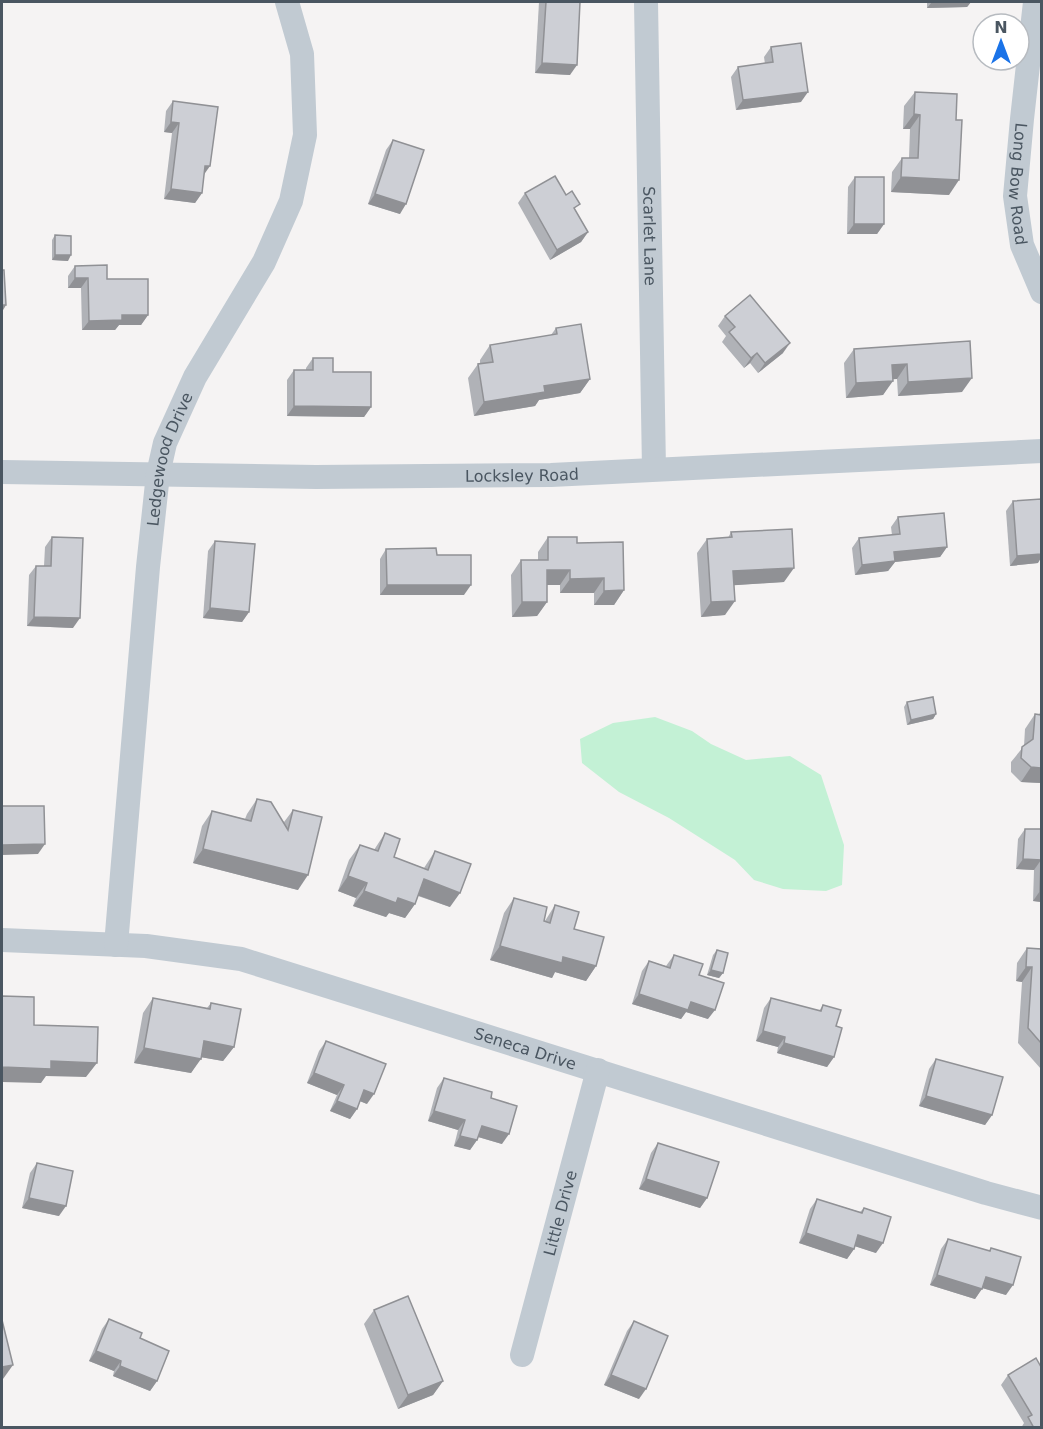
<svg xmlns="http://www.w3.org/2000/svg" width="1043" height="1429" font-family="'DejaVu Sans',sans-serif">
<rect width="100%" height="100%" fill="#f5f3f3"/>
<!-- green -->
<polygon fill="#c3f1d5" points="655,717 692,731 711,744 746,760 790,756 821,775 844,845 842,885 826,891 783,889 754,880 735,860 669,818 619,792 582,763 580,739 613,723"/>
<g fill="none" stroke-linecap="round" stroke-linejoin="round">
<!-- minor -->
<g stroke="#c1cad2" stroke-width="24">
<path id="s1" d="M646,2L654,469"/>
<path id="s2" d="M1035,2L1022,119L1015,196L1022,245L1042,292"/>
<path id="s3" d="M2,472L316,477L551,475L1042,451"/>
<path id="s4" d="M2,940L146,946L241,959L986,1193L1042,1208"/>
<path id="s5" d="M116,945L148,567L158,474L165,443L195,377L264,262L291,201L305,135L302,54L287,2"/>
<path id="s6" d="M522,1355L598,1070"/>
</g>
</g>
<!-- wall -->
<g fill="#b0b2b7">
<polygon points="539,2 580,2 570,75 535,73"/>
<polygon points="927,2 971,2 967,7 927,8"/>
<polygon points="771,47 801,102 736,110 731,77 738,67 765,64 764,57"/>
<polygon points="915,92 949,195 891,192 892,172 902,158 909,158 910,129 903,129 904,106"/>
<polygon points="173,101 204,174 202,193 195,203 164,199 172,133 164,132 166,111"/>
<polygon points="393,140 400,214 368,204 386,150"/>
<polygon points="855,177 884,224 877,234 847,234 848,187"/>
<polygon points="525,193 575,210 588,232 581,242 550,260 518,203"/>
<polygon points="55,235 68,261 52,260 52,240"/>
<polygon points="75,266 107,279 148,315 141,325 119,325 115,330 82,330 81,288 68,288 68,276"/>
<polygon points="725,316 783,353 758,373 750,363 744,368 722,342 726,336 718,326"/>
<polygon points="556,328 590,379 580,393 539,400 535,406 474,416 468,378 478,364 480,363 480,360 490,345 551,335"/>
<polygon points="970,341 962,392 898,396 897,379 893,379 883,395 846,398 844,363 854,349"/>
<polygon points="313,358 371,407 364,417 287,416 287,380 294,370 306,370 306,368"/>
<polygon points="1013,501 1038,563 1010,566 1006,511"/>
<polygon points="898,517 947,547 940,557 895,562 888,571 855,575 852,548 859,538 892,535 891,527"/>
<polygon points="731,532 784,582 734,585 725,615 701,617 697,553 707,539 728,538"/>
<polygon points="52,537 73,628 27,626 29,575 36,566 44,566 45,547"/>
<polygon points="548,537 577,543 624,590 614,605 594,605 594,593 560,593 560,585 547,585 547,602 537,616 512,617 511,575 521,560 538,560 538,552"/>
<polygon points="215,541 249,612 242,622 203,618 208,551"/>
<polygon points="386,549 437,555 464,595 380,595 380,559"/>
<polygon points="907,702 936,714 933,719 907,725 904,707"/>
<polygon points="1041,710 1041,783 1021,782 1011,772 1011,762 1024,746 1025,729 1035,714 1039,715"/>
<polygon points="257,799 284,822 293,810 298,890 193,863 202,826 212,811 245,819 247,814"/>
<polygon points="1025,829 1041,829 1041,902 1033,901 1034,870 1016,869 1018,839"/>
<polygon points="385,833 394,857 424,868 435,851 450,907 418,896 415,904 405,918 389,913 386,917 353,906 356,898 338,891 349,860 360,845 374,850"/>
<polygon points="514,898 545,921 555,905 574,929 596,966 586,981 555,972 552,978 490,960 504,913"/>
<polygon points="1027,948 1041,949 1041,1069 1018,1043 1022,982 1016,981 1017,963"/>
<polygon points="717,950 723,973 719,978 707,975 713,955"/>
<polygon points="674,955 699,975 708,1019 686,1012 681,1019 632,1004 642,971 649,961 666,966"/>
<polygon points="153,998 207,1008 211,1003 234,1047 223,1061 201,1057 191,1073 134,1063 143,1013"/>
<polygon points="771,998 819,1011 823,1005 836,1026 834,1057 827,1067 777,1053 778,1047 756,1041 764,1008"/>
<polygon points="326,1041 367,1104 360,1101 357,1109 350,1119 330,1111 337,1095 307,1083 319,1051"/>
<polygon points="936,1059 992,1115 985,1125 919,1106 929,1069"/>
<polygon points="444,1078 491,1098 502,1144 478,1137 477,1140 470,1150 454,1146 458,1130 428,1121 437,1088"/>
<polygon points="658,1143 707,1198 700,1208 639,1189 651,1153"/>
<polygon points="37,1163 59,1216 22,1208 30,1173"/>
<polygon points="817,1199 860,1212 864,1208 876,1253 855,1246 854,1249 847,1259 799,1243 810,1209"/>
<polygon points="948,1239 989,1251 991,1248 1006,1295 982,1288 975,1299 930,1285 941,1249"/>
<polygon points="374,1310 443,1381 433,1395 398,1409 364,1324"/>
<polygon points="109,1319 157,1381 150,1391 113,1376 114,1371 89,1361 102,1329"/>
<polygon points="634,1321 639,1399 604,1385 627,1331"/>
<polygon points="1008,1375 1041,1428 1021,1428 1024,1423 1001,1385"/>
</g>
<!-- shaded-wall -->
<g fill="#909195">
<polygon points="932,2 971,2 967,7 927,8"/>
<polygon points="542,63 577,65 570,75 535,73"/>
<polygon points="808,92 801,102 736,110 743,100"/>
<polygon points="914,114 920,115 910,129 903,129"/>
<polygon points="171,122 179,123 172,133 164,132"/>
<polygon points="205,166 210,166 203,176"/>
<polygon points="901,177 959,180 949,195 891,192"/>
<polygon points="171,189 202,193 195,203 164,199"/>
<polygon points="375,194 406,204 400,214 368,204"/>
<polygon points="854,224 884,224 877,234 847,234"/>
<polygon points="588,232 581,242 550,260 557,250"/>
<polygon points="55,255 71,255 68,261 52,260"/>
<polygon points="75,278 88,278 81,288 68,288"/>
<polygon points="2,305 6,305 2,312"/>
<polygon points="122,315 148,315 141,325 119,325 115,330 82,330 89,321"/>
<polygon points="790,343 783,353 758,373 765,363"/>
<polygon points="757,353 750,363 744,368 751,358"/>
<polygon points="907,364 897,379 882,380 892,365"/>
<polygon points="972,378 962,392 898,396 908,382"/>
<polygon points="590,379 580,393 539,400 535,406 474,416 484,402 544,386"/>
<polygon points="893,381 883,395 846,398 856,383"/>
<polygon points="294,406 371,407 364,417 287,416"/>
<polygon points="947,547 940,557 895,562 888,571 855,575 862,565 894,552"/>
<polygon points="1041,554 1041,558 1038,563 1010,566 1017,556"/>
<polygon points="794,568 784,582 723,586 733,571"/>
<polygon points="547,570 570,570 560,585 537,585"/>
<polygon points="604,578 594,593 560,593 570,579"/>
<polygon points="387,585 471,585 464,595 380,595"/>
<polygon points="624,590 614,605 594,605 604,591"/>
<polygon points="735,601 725,615 701,617 711,602"/>
<polygon points="522,602 547,602 537,616 512,617"/>
<polygon points="210,608 249,612 242,622 203,618"/>
<polygon points="34,617 80,618 73,628 27,626"/>
<polygon points="936,714 933,719 907,725 911,720"/>
<polygon points="1031,767 1041,768 1041,783 1021,782"/>
<polygon points="45,844 38,854 2,855 2,845"/>
<polygon points="203,849 308,875 298,890 193,863"/>
<polygon points="1023,859 1041,860 1034,870 1016,869"/>
<polygon points="348,876 367,883 356,898 338,891"/>
<polygon points="424,879 460,893 450,907 414,894"/>
<polygon points="364,891 398,898 415,904 405,918 389,913 386,917 353,906"/>
<polygon points="1040,891 1041,891 1041,902 1033,901"/>
<polygon points="500,946 563,957 596,966 586,981 555,972 552,978 490,960"/>
<polygon points="1026,967 1032,967 1022,982 1016,981"/>
<polygon points="711,970 723,973 719,978 707,975"/>
<polygon points="639,994 691,1002 715,1010 708,1019 686,1012 681,1019 632,1004"/>
<polygon points="763,1031 785,1037 778,1047 756,1041"/>
<polygon points="204,1041 234,1047 223,1061 194,1056"/>
<polygon points="784,1043 834,1057 827,1067 777,1053"/>
<polygon points="144,1048 201,1059 191,1073 134,1063"/>
<polygon points="51,1061 97,1063 86,1077 46,1076 41,1083 2,1082 2,1067"/>
<polygon points="314,1073 344,1085 337,1095 307,1083"/>
<polygon points="364,1090 374,1094 367,1104 357,1100"/>
<polygon points="926,1096 992,1115 985,1125 919,1106"/>
<polygon points="337,1101 357,1109 350,1119 330,1111"/>
<polygon points="434,1111 465,1120 458,1130 428,1121"/>
<polygon points="482,1126 509,1134 502,1144 475,1136"/>
<polygon points="460,1136 477,1140 470,1150 454,1146"/>
<polygon points="646,1179 707,1198 700,1208 639,1189"/>
<polygon points="29,1198 66,1206 59,1216 22,1208"/>
<polygon points="806,1233 854,1249 847,1259 799,1243"/>
<polygon points="858,1235 883,1243 876,1253 851,1245"/>
<polygon points="937,1275 982,1289 975,1299 930,1285"/>
<polygon points="986,1277 1013,1285 1006,1295 979,1287"/>
<polygon points="96,1351 121,1361 114,1371 89,1361"/>
<polygon points="13,1365 3,1379 2,1379 2,1367"/>
<polygon points="120,1366 157,1381 150,1391 113,1376"/>
<polygon points="611,1375 646,1389 639,1399 604,1385"/>
<polygon points="443,1381 433,1395 398,1409 408,1395"/>
</g>
<!-- building -->
<g fill="#cdcfd5" stroke="#909195" stroke-width="1.5">
<polygon points="546,2 580,2 577,65 542,63"/>
<polygon points="801,43 808,92 743,100 738,67 773,62 771,47"/>
<polygon points="915,92 957,94 956,120 962,120 959,180 901,177 902,158 918,158 920,115 914,114"/>
<polygon points="173,101 218,107 210,166 205,166 202,193 171,189 179,123 171,122"/>
<polygon points="393,140 424,150 406,204 375,194"/>
<polygon points="555,176 566,195 572,191 580,204 574,208 588,232 557,250 525,193"/>
<polygon points="855,177 884,177 884,224 854,224"/>
<polygon points="55,235 71,236 71,255 55,255"/>
<polygon points="107,265 107,279 148,279 148,315 122,315 122,320 89,321 88,278 75,278 75,266"/>
<polygon points="2,270 4,270 6,305 2,305"/>
<polygon points="750,295 790,343 765,363 757,353 751,358 729,332 735,327 725,316"/>
<polygon points="581,324 590,379 544,386 545,392 484,402 478,364 493,362 490,345 557,334 556,328"/>
<polygon points="970,341 972,378 908,382 907,364 892,365 893,381 856,383 854,349"/>
<polygon points="313,358 333,358 333,372 371,372 371,407 294,406 294,370 313,370"/>
<polygon points="1041,499 1041,554 1017,556 1013,501"/>
<polygon points="944,513 947,547 894,552 895,561 862,565 859,538 900,534 898,517"/>
<polygon points="792,529 794,568 733,571 735,601 711,602 707,539 732,537 731,532"/>
<polygon points="52,537 83,538 80,618 34,617 36,566 51,566"/>
<polygon points="548,537 577,537 577,543 623,542 624,590 604,591 604,578 570,579 570,570 547,570 547,602 522,602 521,560 548,560"/>
<polygon points="215,541 255,544 249,612 210,608"/>
<polygon points="436,548 437,555 471,555 471,585 387,585 386,549"/>
<polygon points="933,697 936,714 911,720 907,702"/>
<polygon points="1035,714 1041,715 1041,768 1031,767 1021,758 1022,747 1033,739"/>
<polygon points="2,788 2,806 44,806 45,844 2,845"/>
<polygon points="257,799 271,802 288,830 293,810 322,817 308,875 203,849 212,811 251,821"/>
<polygon points="1025,829 1041,829 1041,891 1040,891 1041,860 1023,859"/>
<polygon points="385,833 400,839 394,857 428,870 435,851 471,864 460,893 424,879 415,904 398,898 396,903 364,891 367,883 348,876 360,845 378,851"/>
<polygon points="514,898 547,907 544,921 550,923 555,905 579,912 574,929 604,937 596,966 563,957 562,963 500,946"/>
<polygon points="1027,948 1041,949 1041,1043 1028,1028 1032,967 1026,967"/>
<polygon points="717,950 728,953 723,973 711,970"/>
<polygon points="674,955 703,964 699,975 724,983 715,1010 691,1002 688,1010 639,994 649,961 670,968"/>
<polygon points="2,996 34,997 34,1025 98,1027 97,1063 51,1061 51,1069 2,1067"/>
<polygon points="153,998 210,1009 211,1003 241,1009 234,1047 204,1041 201,1059 144,1048"/>
<polygon points="771,998 821,1011 823,1005 841,1010 836,1026 842,1028 834,1057 784,1043 785,1037 763,1031"/>
<polygon points="326,1041 386,1064 374,1094 364,1090 357,1109 337,1101 344,1085 314,1073"/>
<polygon points="936,1059 1003,1077 992,1115 926,1096"/>
<polygon points="444,1078 492,1092 491,1098 517,1106 509,1134 482,1126 477,1140 460,1136 465,1120 434,1111"/>
<polygon points="658,1143 719,1162 707,1198 646,1179"/>
<polygon points="37,1163 73,1171 66,1206 29,1198"/>
<polygon points="817,1199 862,1213 864,1208 891,1217 883,1243 858,1235 854,1249 806,1233"/>
<polygon points="948,1239 990,1251 991,1248 1021,1257 1013,1285 986,1277 982,1289 937,1275"/>
<polygon points="408,1296 443,1381 408,1395 374,1310"/>
<polygon points="109,1319 142,1333 140,1338 169,1351 157,1381 120,1366 121,1361 96,1351"/>
<polygon points="2,1320 13,1365 2,1367"/>
<polygon points="634,1321 668,1336 646,1389 611,1375"/>
<polygon points="1036,1358 1041,1367 1041,1428 1034,1428 1028,1417 1032,1415 1008,1375"/>
</g>
<g text-anchor="middle" dominant-baseline="central" stroke-width="4.5" stroke-linejoin="round" paint-order="stroke">
<!-- street labels -->
<g font-size="16" fill="#4a5661" stroke="#fff">
<text stroke="none"><textPath href="#s2" startOffset="183">Long Bow Road</textPath></text>
<text stroke="none"><textPath href="#s1" startOffset="234">Scarlet Lane</textPath></text>
<text stroke="none"><textPath href="#s5" startOffset="490">Ledgewood Drive</textPath></text>
<text stroke="none"><textPath href="#s3" startOffset="520">Locksley Road</textPath></text>
<text stroke="none"><textPath href="#s4" startOffset="538">Seneca Drive</textPath></text>
<text stroke="none"><textPath href="#s6" startOffset="147">Little Drive</textPath></text>
</g>
</g>
<!-- border -->
<rect width="1043" height="1429" fill="none" stroke="#4a5661" stroke-width="6"/>
<!-- north arrow -->
<g transform="translate(1001 42)"><circle r="28" fill="#ffffff" stroke="#b7bbc0" stroke-width="1.5"/>
<path d="M0-4.5L10 22L0 15L-10 22Z" fill="#1a73e8"/>
<text y="-9" font-size="16" font-weight="bold" text-anchor="middle" fill="#4a5661">N</text>
</g>
</svg>
